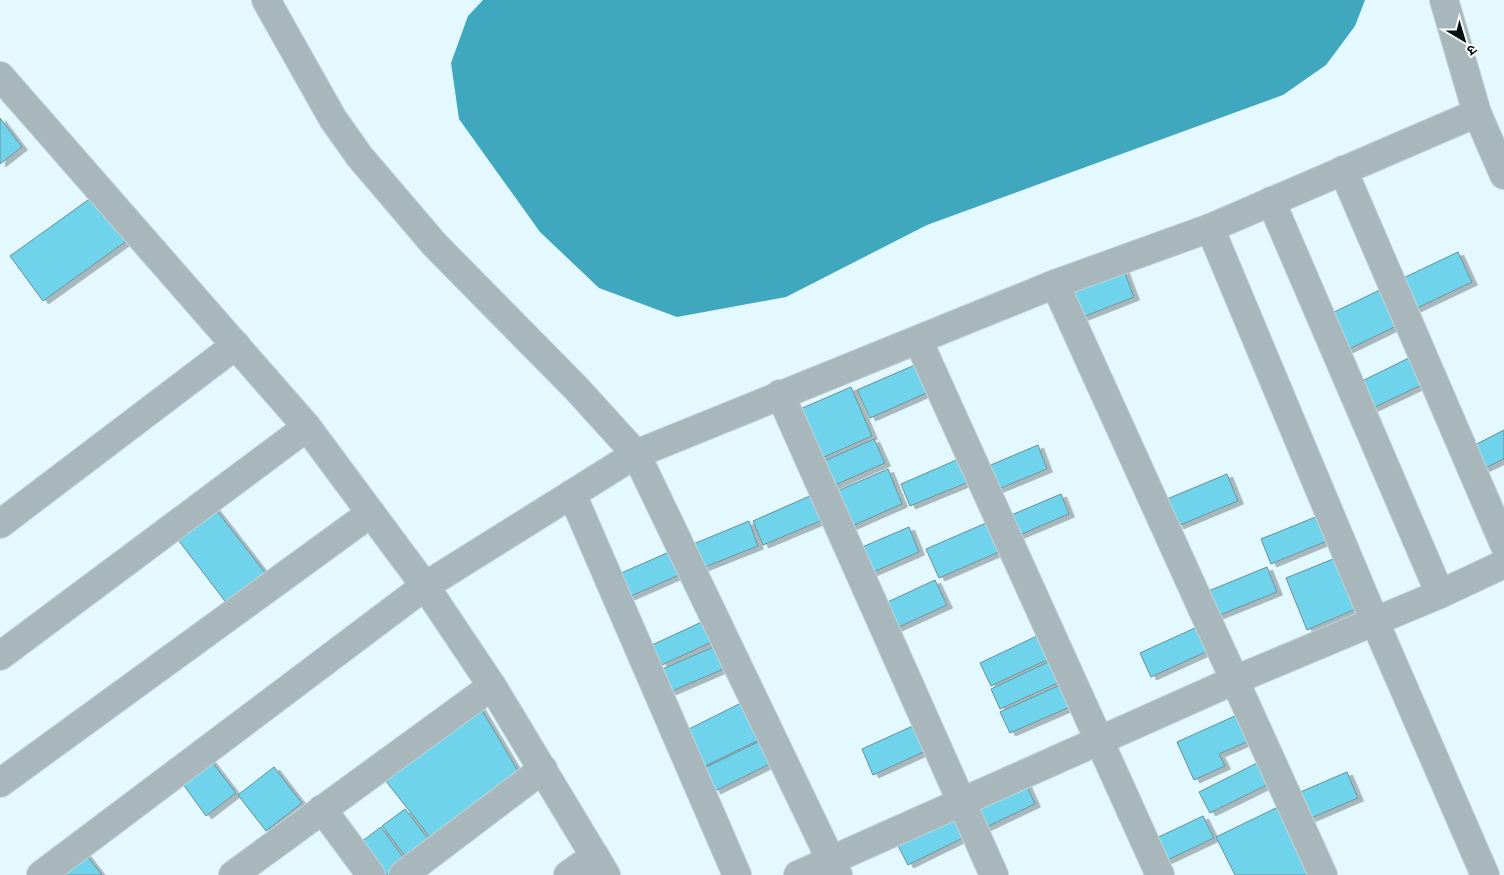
<svg xmlns="http://www.w3.org/2000/svg" width="1504" height="875" font-family="'Work Sans','Noto Sans Devanagari',sans-serif">
<defs>
<filter id="shadow"><feDropShadow dx="5.5" dy="3" stdDeviation="0" flood-color="#0004"/></filter>
</defs>
<rect width="100%" height="100%" fill="#e4f9ff"/>
<!-- water -->
<polygon fill="#3fa8bf" points="483,0 1365,0 1355,26 1326,65 1283,95 927,225 786,297 677,317 599,288 540,232 459,119 451,63 468,16"/>
<!-- building -->
<g fill="#6ed3eb" stroke="#6c8d96" filter="url(#shadow)">
<polygon points="0,118 22,147 0,164"/>
<polygon points="95,195 128,240 43,301 10,256"/>
<polygon points="1458,252 1472,282 1411,311 1397,281"/>
<polygon points="1123,268 1134,297 1073,321 1062,291"/>
<polygon points="1388,286 1405,322 1345,351 1328,315"/>
<polygon points="1417,354 1430,381 1371,409 1358,383"/>
<polygon points="917,364 929,392 870,418 857,390"/>
<polygon points="851,387 872,436 813,462 791,413"/>
<polygon points="1504,430 1504,459 1483,469 1471,447"/>
<polygon points="874,439 885,463 826,489 815,465"/>
<polygon points="1038,445 1047,469 989,493 979,470"/>
<polygon points="961,458 971,481 910,506 901,484"/>
<polygon points="888,469 902,504 843,530 828,495"/>
<polygon points="1227,474 1238,501 1178,526 1167,499"/>
<polygon points="1061,494 1069,514 1010,539 1002,519"/>
<polygon points="812,495 823,520 763,545 753,521"/>
<polygon points="214,507 270,579 231,609 176,537"/>
<polygon points="1323,514 1332,539 1271,564 1261,539"/>
<polygon points="749,521 758,546 700,569 691,545"/>
<polygon points="986,523 999,552 939,578 926,549"/>
<polygon points="909,527 919,552 871,573 860,548"/>
<polygon points="676,549 686,572 629,597 619,574"/>
<polygon points="1338,557 1358,608 1307,630 1286,578"/>
<polygon points="1267,567 1277,592 1215,617 1206,592"/>
<polygon points="935,580 947,605 890,631 879,606"/>
<polygon points="706,620 716,640 662,665 652,645"/>
<polygon points="1197,627 1208,651 1151,677 1140,653"/>
<polygon points="1039,635 1049,659 991,686 980,663"/>
<polygon points="718,645 728,667 670,692 660,670"/>
<polygon points="1050,661 1060,682 1000,709 991,689"/>
<polygon points="1060,685 1070,707 1010,733 1000,712"/>
<polygon points="745,701 763,738 701,768 683,732"/>
<polygon points="477,702 521,776 433,841 378,771"/>
<polygon points="1237,715 1249,741 1219,754 1225,766 1194,780 1177,742"/>
<polygon points="917,724 928,750 873,775 862,749"/>
<polygon points="764,739 776,761 715,791 704,768"/>
<polygon points="209,758 236,793 206,816 180,780"/>
<polygon points="1259,762 1269,784 1210,813 1199,792"/>
<polygon points="274,767 302,803 266,831 238,795"/>
<polygon points="1347,772 1358,798 1302,822 1291,796"/>
<polygon points="1025,782 1035,804 976,832 966,810"/>
<polygon points="1278,807 1311,875 1235,875 1216,837"/>
<polygon points="405,809 433,845 410,862 382,826"/>
<polygon points="953,809 967,836 908,865 894,838"/>
<polygon points="1203,816 1214,838 1159,864 1148,842"/>
<polygon points="381,827 408,864 393,875 379,875 357,845"/>
<polygon points="81,848 102,875 60,875"/>
</g>
<g fill="none" stroke-linecap="round" stroke-linejoin="round">
<!-- minor casing -->
<g stroke="#c0d4da" stroke-width="30">
<g id="minor">
<polyline points="266,0 333,119 360,157 435,245 576,388 636,454 838,875"/>
<polyline points="1444,0 1477,113 1504,175"/>
<polyline points="0,76 307,427 425,586 492,686 606,875"/>
<polyline points="1343,170 1504,544"/>
<polyline points="1271,201 1440,594"/>
<polyline points="1210,228 1375,622 1485,875"/>
<polyline points="1055,284 1323,875"/>
<polyline points="918,340 1160,875"/>
<polyline points="780,394 994,875"/>
<polyline points="572,494 737,875"/>
<polyline points="0,524 236,345"/>
<polyline points="0,656 307,427"/>
<polyline points="0,783 371,513"/>
<polyline points="322,809 371,875"/>
<polyline points="41,875 425,586 636,454 1055,284 1210,228 1477,113"/>
<polyline points="233,875 492,686"/>
<polyline points="403,875 543,769"/>
<polyline points="568,875 595,856"/>
<polyline points="798,875 1235,680 1440,594 1504,564"/>
</g>
</g>
<!-- minor -->
<use href="#minor" stroke="#a8b7bb" stroke-width="28"/>
</g>
<!-- north arrow -->
<g transform="translate(1464 40) rotate(142)" stroke="#ffffff" stroke-width="4" paint-order="stroke">
<path d="M0-4L9 19L0 12L-9 19Z" fill="#061316"/>
<text y="-8" font-size="14" font-weight="bold" text-anchor="middle" fill="#061316">उ</text>
</g>
</svg>
